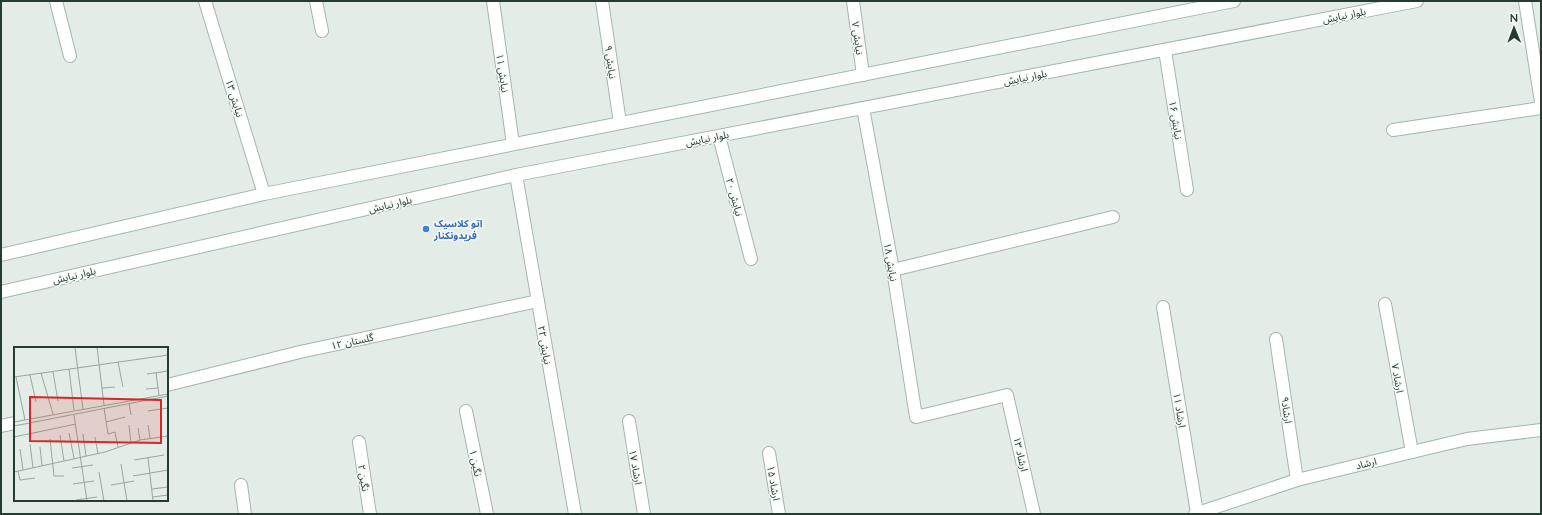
<svg xmlns="http://www.w3.org/2000/svg" width="1542" height="515" font-family="Lato,'Noto Sans Arabic',sans-serif">
<rect width="100%" height="100%" fill="#e4ece7"/>
<g fill="none" stroke-linecap="round" stroke-linejoin="round">
<!-- street casing -->
<g stroke="#a7b4ad" stroke-width="14">
<g id="street">
<polyline points="56,1 70,56"/>
<polyline points="205,1 264,194"/>
<polyline points="316,1 322,31"/>
<polyline points="493,1 513,144"/>
<polyline points="602,1 620,123"/>
<polyline points="853,1 863,75"/>
<polyline points="1525,1 1541,102"/>
<polyline points="1165,50 1187,190"/>
<polyline points="863,108 893,270 916,417 1007,395 1034,514"/>
<polyline points="1393,130 1541,108"/>
<polyline points="719,136 751,259"/>
<polyline points="516,175 575,514"/>
<polyline points="893,270 1113,217"/>
<polyline points="1385,304 1412,452"/>
<polyline points="1163,307 1197,513"/>
<polyline points="1276,339 1297,480"/>
<polyline points="167,385 300,352 538,301"/>
<polyline points="466,411 487,514"/>
<polyline points="629,421 644,514"/>
<polyline points="1,426 15,423"/>
<polyline points="359,442 370,514"/>
<polyline points="769,453 779,514"/>
<polyline points="241,485 245,514"/>
</g>
</g>
<!-- secondary casing -->
<g stroke="#a3b7ad" stroke-width="14">
<g id="secondary">
<polyline points="1,255 264,194 1234,1"/>
<polyline points="1,292 516,175 1417,1"/>
<polyline points="1195,514 1297,480 1412,452 1467,439 1541,430"/>
</g>
</g>
<!-- street -->
<use href="#street" stroke="#fff" stroke-width="12"/>
<!-- secondary -->
<use href="#secondary" stroke="#fff" stroke-width="12"/>
</g>
<!-- markers -->
<circle fill="#3f7fe0" stroke="#f4f9f6" stroke-width="1.5" cx="426" cy="229" r="4"/>
<g text-anchor="middle" dominant-baseline="central" stroke-width="3" stroke-linejoin="round" paint-order="stroke">
<!-- street labels -->
<g font-size="10" fill="#253c32" stroke="#f4f9f6">
<text transform="translate(1344 15) rotate(-11)">بلوار نیایش</text>
<text transform="translate(858 38) rotate(82)">نیایش ۷</text>
<text transform="translate(611 62) rotate(82)">نیایش ۹</text>
<text transform="translate(503 73) rotate(82)">نیایش ۱۱</text>
<text transform="translate(1025 77) rotate(-11)">بلوار نیایش</text>
<text transform="translate(235 98) rotate(73)">نیایش ۱۳</text>
<text transform="translate(1176 120) rotate(81)">نیایش ۱۶</text>
<text transform="translate(707 138) rotate(-11)">بلوار نیایش</text>
<text transform="translate(735 197) rotate(75)">نیایش ۲۰</text>
<text transform="translate(390 204) rotate(-13)">بلوار نیایش</text>
<text transform="translate(891 262) rotate(80)">نیایش ۱۸</text>
<text transform="translate(74 275) rotate(-13)">بلوار نیایش</text>
<text transform="translate(352 341) rotate(-12)">گلستان ۱۲</text>
<text transform="translate(545 345) rotate(80)">نیایش ۲۲</text>
<text transform="translate(1398 378) rotate(80)">ارشاد ۷</text>
<text transform="translate(1180 410) rotate(81)">ارشاد ۱۱</text>
<text transform="translate(1287 410) rotate(82)">ارشاد۹</text>
<text transform="translate(1021 454) rotate(77)">ارشاد ۱۳</text>
<text transform="translate(476 463) rotate(78)">نگین ۱</text>
<text transform="translate(1366 463) rotate(-14)">ارشاد</text>
<text transform="translate(636 467) rotate(80)">ارشاد ۱۷</text>
<text transform="translate(364 478) rotate(81)">نگین ۲</text>
<text transform="translate(774 483) rotate(80)">ارشاد ۱۵</text>
</g>
<!-- shop labels -->
<g font-size="10" font-weight="bold" fill="#366cbe" stroke="#f4f9f6" text-anchor="start">
<text x="434" y="223">اتو کلاسیک<tspan x="434" dy="12">فریدونکنار</tspan></text>
</g>
</g>
<!-- overview -->
<g transform="translate(14 347)">
<rect width="154" height="154" fill="#e4ece7"/>
<path fill="none" stroke="#98a69f" stroke-width="1" d="M83,0L90,58M61,1L69,62M104,15L109,40M55,22L60,63M39,25L44,54M27,26L39,67M142,26L145,48M133,27L154,24M16,28L22,55M0,30L154,8M2,30L11,73M88,41L101,40M132,42L144,41M115,56L117,68M90,61L94,87L101,85L104,100M134,64L154,61M60,68L73,154M0,75L154,47M92,75L111,70M115,78L117,96M134,78L136,91M0,79L154,49M124,81L126,93M55,86L60,111M69,87L72,109M46,88L50,114M0,90L62,77M81,90L84,107M36,92L40,129H50M16,97L19,121M26,100L28,119M6,102L9,123M134,111L139,154M120,113L150,108M107,117L113,154M58,121L79,118M4,124L6,133L21,131M0,125L91,105L126,93L154,89M85,125L90,154M119,129L154,123M59,137L80,134M97,138L120,134M138,142L154,140M139,150L154,148M62,153L83,150"/>
<path fill="#d62828" fill-opacity="0.15" stroke="#d62828" stroke-width="2" d="M16,50L147,53V96L16,94Z"/>
<rect width="154" height="154" fill="none" stroke="#253c32" stroke-width="2"/>
</g>
<!-- border -->
<rect width="1542" height="515" fill="none" stroke="#253c32" stroke-width="4"/>
<!-- north arrow -->
<g transform="translate(1514 28) rotate(359)" stroke="#f4f9f6" stroke-width="3" paint-order="stroke">
<path d="M0-3L7 15L0 10L-7 15Z" fill="#253c32"/>
<text y="-6" font-size="11" font-weight="bold" text-anchor="middle" fill="#253c32">N</text>
</g>
</svg>
